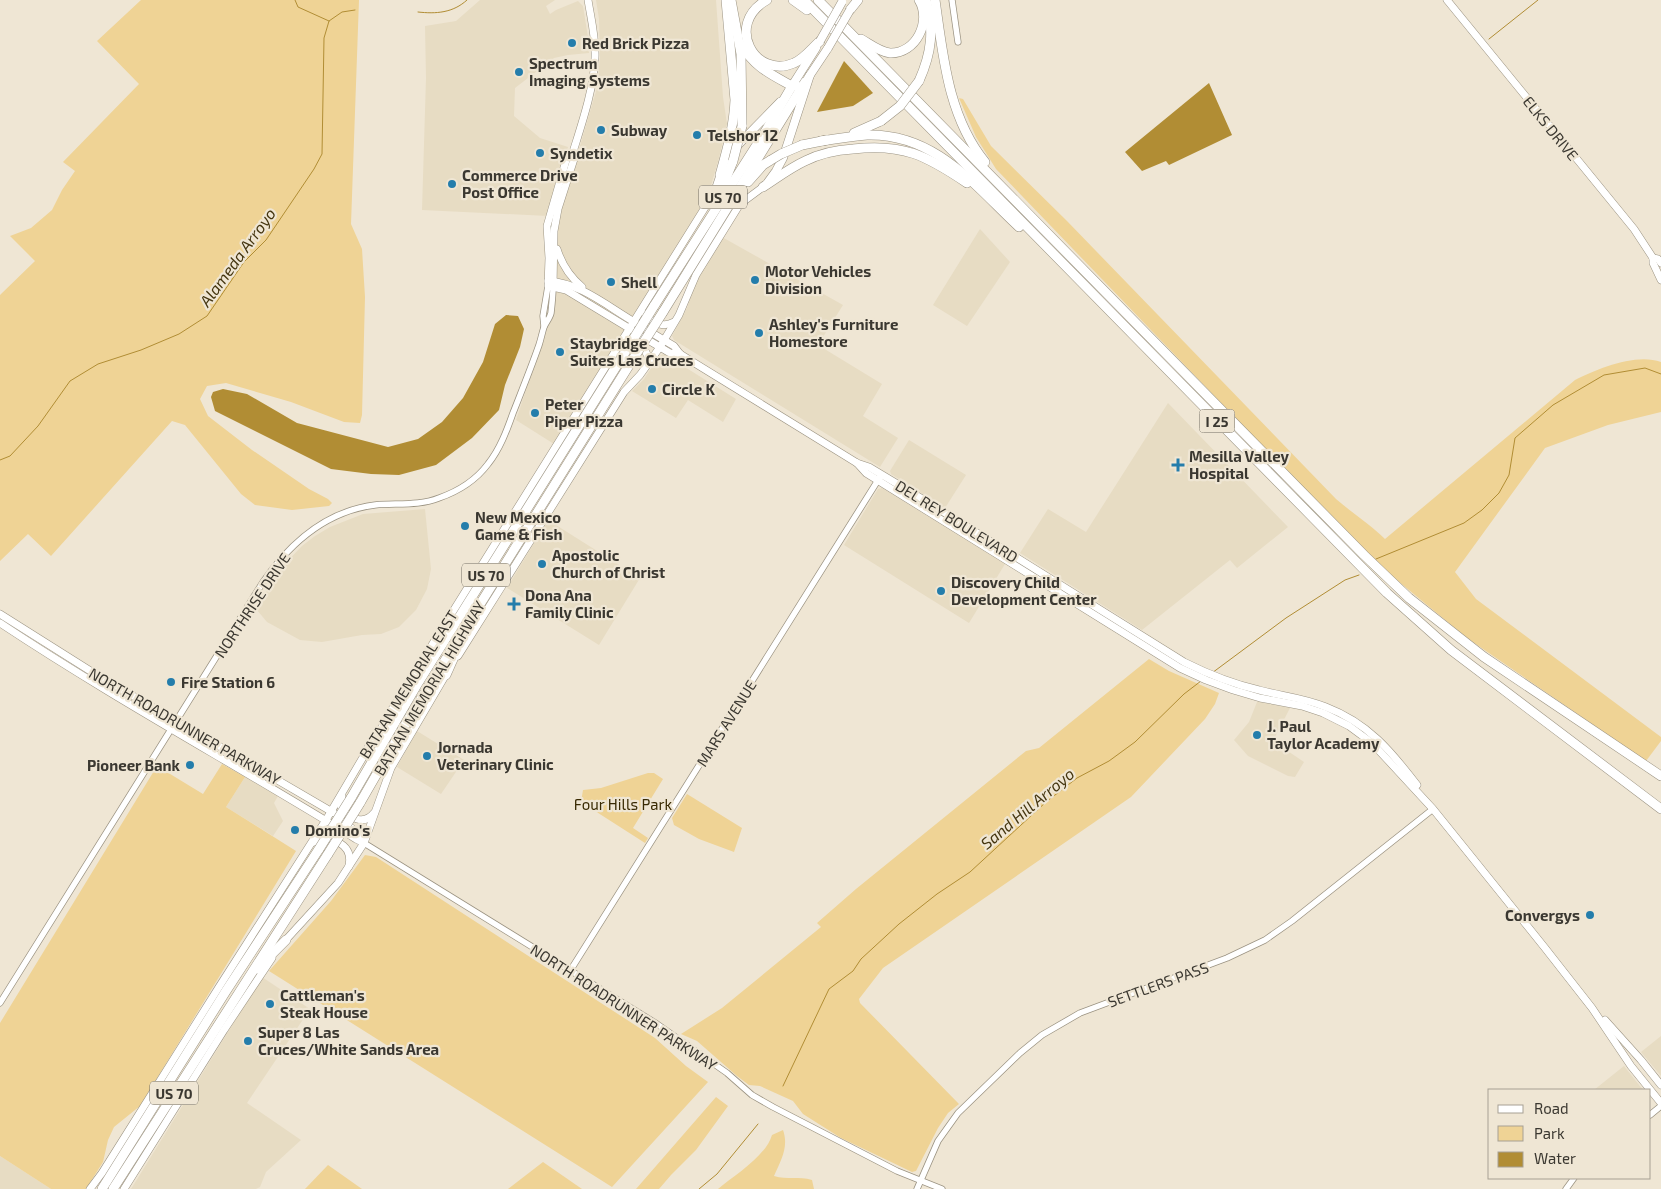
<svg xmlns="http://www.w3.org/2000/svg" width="1661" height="1189" font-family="'Exo 2',sans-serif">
<rect width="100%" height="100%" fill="#efe6d4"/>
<!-- built -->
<g fill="#e7dcc3">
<polygon points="480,0 555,0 546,6 550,14 556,10 578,1 583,6 588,37 589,53 568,55 554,58 515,88 514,116 540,138 568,147 548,216 422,210 426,78 425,26 456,21"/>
<polygon points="596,0 716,0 723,97 727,124 719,158 708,196 554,444 516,420 555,303 555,231 597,88 600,57 599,19"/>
<polygon points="980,229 1010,262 967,326 933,305"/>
<polygon points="722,237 843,305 818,345 882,384 863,416 898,438 880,467 674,340 672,336 687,308 696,280"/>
<polygon points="664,354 736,399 723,422 688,400 676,418 632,391 644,379 659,356"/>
<polygon points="1168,403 1288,527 1237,568 1230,560 1142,630 1020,553 1048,509 1086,532"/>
<polygon points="909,440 966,475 945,508 891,474 890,471"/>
<polygon points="882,488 1005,564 969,623 844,545 878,489"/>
<polygon points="425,509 431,569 427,589 416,610 399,627 381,634 362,635 322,642 300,640 267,622 257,610 264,599 265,594 280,569 302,546 315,536 330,527 363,514"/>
<polygon points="548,520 640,578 599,645 507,588"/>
<polygon points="1257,702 1260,702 1290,708 1273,741 1304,762 1295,777 1288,776 1248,756 1234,740 1249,722"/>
<polygon points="417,731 464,760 441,794 397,767"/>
<polygon points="245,777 278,796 274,803 283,821 273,836 226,807"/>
<polygon points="262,977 310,1009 247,1103 301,1140 266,1172 260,1187 256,1189 131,1189"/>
<polygon points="1661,1036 1661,1076 1641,1052"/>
<polygon points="1624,1066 1643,1090 1594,1090"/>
<polygon points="0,1156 51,1189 0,1189"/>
</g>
<!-- green -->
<g fill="#efd395">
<polygon points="141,0 359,0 351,224 362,249 365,297 362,415 360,423 344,422 291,402 226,383 207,386 200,399 208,416 252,450 309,489 328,499 332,503 329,506 292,510 255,505 241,494 185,425 172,421 51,556 28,534 0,561 0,295 35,261 10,236 31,228 52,210 62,190 75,171 63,162 139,84 97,41"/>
<path d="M959,98L963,99L991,146L1067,221L1336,499C1352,513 1370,524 1385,539L1575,380C1598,369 1635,353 1661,362V412L1608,425L1545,448L1455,572L1476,599L1661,737V741L1646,761L1467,638L1381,567L1226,408L996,169L976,137Z"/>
<polygon points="1149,659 1169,671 1219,693 1215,704 1205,719 1131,797 883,968 859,999 860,1003 959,1104 948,1113 938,1128 916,1171 912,1172 841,1138 803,1114 793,1101 760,1086 749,1085 737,1076 697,1041 681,1034 722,1008 821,927 817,923 856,889 1026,751 1039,748"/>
<polygon points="222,764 245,777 226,807 296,851 140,1106 114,1127 108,1140 103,1162 86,1189 51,1189 0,1156 0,1023 157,766 203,794"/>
<polygon points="648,773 654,773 663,779 633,828 648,838 645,843 581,802 583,790 601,788"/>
<polygon points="687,794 742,828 734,852 699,839 674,825 672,818"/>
<polygon points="365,855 376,857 655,1038 686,1066 708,1082 612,1187 269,971 331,901"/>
<polygon points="716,1097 728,1106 696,1150 671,1175 659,1189 636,1189"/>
<path d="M783,1130C789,1147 781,1160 774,1176C787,1180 799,1176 812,1180L814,1189H718C735,1175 766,1156 772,1135Z"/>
<polygon points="543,1162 582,1189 508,1189"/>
<polygon points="328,1165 362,1189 305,1189"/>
</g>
<!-- water -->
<g fill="#b18d34">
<polygon points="844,61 873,93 853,106 817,112"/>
<polygon points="1209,83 1232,135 1169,165 1166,161 1142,171 1125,152"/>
<polygon points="506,315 518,316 524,329 520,347 505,385 499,410 472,438 436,465 399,475 371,474 331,469 215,411 211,397 213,392 223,389 247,394 297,423 388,447 418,439 442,422 463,398 483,362 495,324"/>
</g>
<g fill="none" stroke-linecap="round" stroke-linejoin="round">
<!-- stream -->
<g stroke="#b18d34" stroke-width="1">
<polyline points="295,0 298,7 329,21"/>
<path d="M418,12C436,14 453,13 467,0"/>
<polyline points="1489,39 1538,0"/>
<polyline points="0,460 10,456 38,426 70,381 98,364 141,350 179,334 207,316 244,262 266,240 314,169 322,154 324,38 329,21 342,12 355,10"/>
<polyline points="1376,559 1464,523 1482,510 1499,493 1509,475 1515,438 1553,405 1604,375 1645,368 1661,374"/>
<polyline points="1212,673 1286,618 1345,580 1359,575"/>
<polyline points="783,1086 829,989 853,971 861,959 899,924 937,894 970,872 1046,802 1077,778 1109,761 1135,742 1184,694 1201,681"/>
<polyline points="699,1189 717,1174 758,1124"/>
</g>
<!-- tertiary casing -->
<g stroke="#9b9382" stroke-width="7">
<g id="tertiary">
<polyline points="952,0 958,42"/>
<polyline points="544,326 543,316 548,286"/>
<polyline points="364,843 657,1024 727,1073 752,1095 773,1107 897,1171 942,1189"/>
<polyline points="570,971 880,477"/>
<path d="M0,1003L263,582C290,543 327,511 375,505C397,503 419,506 439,498C459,491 476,480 488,464C500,449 507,430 513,413C522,390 531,368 539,345C541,339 542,333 544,327C546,322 550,318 551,313C552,304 553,295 553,287"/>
<polyline points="1650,1115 1661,1106"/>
<polyline points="917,1189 938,1141 958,1113 1020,1053 1042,1035 1080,1013 1227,958 1265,940 1292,921 1433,809"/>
<polyline points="1566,1189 1574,1178"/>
</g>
</g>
<!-- secondary casing -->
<g stroke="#9b9382" stroke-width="8">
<g id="secondary">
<polyline points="1447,0 1634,229 1653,258 1653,263 1661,280"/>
<polyline points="573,152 567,157 547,226 549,258 548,286 566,290 632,330"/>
<path d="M557,249C562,265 569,276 582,287"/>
<polyline points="1653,258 1658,259 1661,263"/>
<path d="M548,281C581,283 608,307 636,323"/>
<path d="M553,287L554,231L558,209L574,159L573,152C582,123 594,88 595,58C596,38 591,19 588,0"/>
<path d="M645,314C652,323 664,328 674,322"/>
<path d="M647,330L674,346L680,354L857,463L869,467L929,503L1184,662C1208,674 1233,684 1259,690C1282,696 1305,698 1326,707C1368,723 1391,751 1417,785"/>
<polyline points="643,337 670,353 680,354"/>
<path d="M627,342C639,344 650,351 648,363"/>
<polyline points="857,463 866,473 1180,668 1206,680 1233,690 1260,698 1302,706 1323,713 1349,726 1372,743 1433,809 1545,948 1592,1008 1631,1066 1661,1103"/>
<polyline points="0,614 92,672 334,813"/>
<path d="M0,623C116,700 238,766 356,839L364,843"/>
<polyline points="458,656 624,392 640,375 660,347 679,315 696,275 740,204 763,187"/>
<polyline points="392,709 714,193 720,175"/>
<path d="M342,796L341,807C349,818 364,826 374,813"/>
<polyline points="344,822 359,834 364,843"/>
<path d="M314,842L323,836C339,841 353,847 349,866"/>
<polyline points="283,943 338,883 364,843 391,768 448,671"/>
<polyline points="1605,1020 1641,1060 1661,1085"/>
<polyline points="90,1189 102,1173 219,987 326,820 372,742"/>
<polyline points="124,1189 224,1030 272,958"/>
</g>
</g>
<!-- trunk casing -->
<g stroke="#9b9382" stroke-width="9">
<g id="trunk">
<polyline points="808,78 828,48"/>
<polyline points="790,89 816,48"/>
<polyline points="737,146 780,102"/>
<polyline points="768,182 776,171 783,158 810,75"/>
</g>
</g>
<!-- motorway casing -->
<g stroke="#9b9382" stroke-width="10">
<g id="motorway">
<polyline points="731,0 741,54 742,126"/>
<path d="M767,0C724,24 755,80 794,63C804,59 812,48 820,41"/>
<polyline points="793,0 807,10"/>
<polyline points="804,0 1387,593 1451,650 1661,809"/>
<polyline points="818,0 1364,555 1409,598 1484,657 1661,776"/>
<path d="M935,0C943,55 948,117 985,162"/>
<polyline points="850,10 858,0"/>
<path d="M861,39C870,44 880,52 890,53C916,54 932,21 919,0"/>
<path d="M743,46C752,66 774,76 792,86H797"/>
<path d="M919,81C932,52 934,30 926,0"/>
<polyline points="854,133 881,121"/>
<path d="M821,141C837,139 852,136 867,135C935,133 974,185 1019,227"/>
<polyline points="802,145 827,140"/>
<path d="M720,175C727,150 734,126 735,100L726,0"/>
<polyline points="748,182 763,165 771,160"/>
<path d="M763,187C777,178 790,168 805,161C821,153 836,150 853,149C903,143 927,156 967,183"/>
<polyline points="720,193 733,161"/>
<polyline points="654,306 765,132 792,86"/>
<polyline points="663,312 805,82"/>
<polyline points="446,675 458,648"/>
<polyline points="369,746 399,706"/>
<polyline points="351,798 418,683 624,354"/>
<polyline points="360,803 409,718 633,359"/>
<polyline points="257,969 286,940"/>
<polyline points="102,1189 226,991 319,849"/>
<polyline points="113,1189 328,854"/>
</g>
</g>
<!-- tertiary -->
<use href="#tertiary" stroke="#fff" stroke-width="5.5"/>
<!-- secondary -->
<use href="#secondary" stroke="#fff" stroke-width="7"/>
<!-- trunk -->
<use href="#trunk" stroke="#fff" stroke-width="8"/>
<!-- motorway -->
<use href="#motorway" stroke="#fff" stroke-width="9"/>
<!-- trunk-bridge casing -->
<g stroke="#9b9382" stroke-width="9" stroke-linecap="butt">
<g id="trunk-bridge">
<polyline points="820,41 842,2"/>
<polyline points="828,48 850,10"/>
</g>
</g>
<!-- motorway-bridge casing -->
<g stroke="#9b9382" stroke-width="10" stroke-linecap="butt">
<g id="motorway-bridge">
<polyline points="881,121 900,106 919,81"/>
<polyline points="771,160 781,154 802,145"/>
<polyline points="733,161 742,126"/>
<polyline points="624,354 654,306"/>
<polyline points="633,359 663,312"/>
<polyline points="319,849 351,798"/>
<polyline points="328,854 360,803"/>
</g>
</g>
<!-- trunk-bridge -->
<use href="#trunk-bridge" stroke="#fff" stroke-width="8"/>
<!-- motorway-bridge -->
<use href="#motorway-bridge" stroke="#fff" stroke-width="9"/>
</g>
<!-- markers -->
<g fill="#247dab" stroke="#efe6d4" stroke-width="2">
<circle cx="572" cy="43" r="5"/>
<circle cx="519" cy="72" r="5"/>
<circle cx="601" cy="130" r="5"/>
<circle cx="697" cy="135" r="5"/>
<circle cx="540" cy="153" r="5"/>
<circle cx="452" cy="184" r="5"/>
<circle cx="755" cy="280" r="5"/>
<circle cx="611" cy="282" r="5"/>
<circle cx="759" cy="333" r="5"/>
<circle cx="560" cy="352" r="5"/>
<circle cx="652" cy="389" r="5"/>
<circle cx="535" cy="413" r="5"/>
<path d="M1175.5 457.5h5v5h5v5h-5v5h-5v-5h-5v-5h5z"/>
<circle cx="465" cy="526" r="5"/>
<circle cx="542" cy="564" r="5"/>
<circle cx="941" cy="591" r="5"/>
<path d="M511.5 596.5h5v5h5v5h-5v5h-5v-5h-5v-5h5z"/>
<circle cx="171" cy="682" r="5"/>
<circle cx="1257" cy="735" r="5"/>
<circle cx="427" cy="756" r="5"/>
<circle cx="190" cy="765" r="5"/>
<circle cx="295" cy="830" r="5"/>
<circle cx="1590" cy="915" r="5"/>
<circle cx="270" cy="1004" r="5"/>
<circle cx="248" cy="1041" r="5"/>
</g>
<g text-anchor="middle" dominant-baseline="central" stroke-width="4.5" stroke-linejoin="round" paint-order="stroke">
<!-- shield labels -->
<g fill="#efe6d4" stroke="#716c62" stroke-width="1">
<rect x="699" y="185.5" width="48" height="23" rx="4"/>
<rect x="1199.5" y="409.5" width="35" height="23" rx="4"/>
<rect x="462" y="563.5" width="48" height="23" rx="4"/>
<rect x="150" y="1081.5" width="48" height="23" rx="4"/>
</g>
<g font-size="14" font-weight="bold" fill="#3b3831">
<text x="723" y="197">US 70</text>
<text x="1217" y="421">I 25</text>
<text x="486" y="575">US 70</text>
<text x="174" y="1093">US 70</text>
</g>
<!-- poi labels -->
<g font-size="15" font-weight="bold" fill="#3b3831" stroke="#efe6d4" text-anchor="start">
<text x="582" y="43">Red Brick Pizza</text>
<text x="529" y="63">Spectrum<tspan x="529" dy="17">Imaging Systems</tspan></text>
<text x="611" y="130">Subway</text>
<text x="707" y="135">Telshor 12</text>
<text x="550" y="153">Syndetix</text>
<text x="462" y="175">Commerce Drive<tspan x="462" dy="17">Post Office</tspan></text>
<text x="765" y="271">Motor Vehicles<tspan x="765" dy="17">Division</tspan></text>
<text x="621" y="282">Shell</text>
<text x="769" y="324">Ashley's Furniture<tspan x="769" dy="17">Homestore</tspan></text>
<text x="570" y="343">Staybridge<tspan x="570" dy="17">Suites Las Cruces</tspan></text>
<text x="662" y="389">Circle K</text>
<text x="545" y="404">Peter<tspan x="545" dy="17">Piper Pizza</tspan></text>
<text x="1189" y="456">Mesilla Valley<tspan x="1189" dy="17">Hospital</tspan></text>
<text x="475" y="517">New Mexico<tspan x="475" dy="17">Game &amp; Fish</tspan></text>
<text x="552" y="555">Apostolic<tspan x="552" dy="17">Church of Christ</tspan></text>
<text x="951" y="582">Discovery Child<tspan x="951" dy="17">Development Center</tspan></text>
<text x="525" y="595">Dona Ana<tspan x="525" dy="17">Family Clinic</tspan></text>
<text x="181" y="682">Fire Station 6</text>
<text x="1267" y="726">J. Paul<tspan x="1267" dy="17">Taylor Academy</tspan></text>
<text x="437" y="747">Jornada<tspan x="437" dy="17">Veterinary Clinic</tspan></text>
<text x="180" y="765" text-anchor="end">Pioneer Bank</text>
<text x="305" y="830">Domino's</text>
<text x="1580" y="915" text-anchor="end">Convergys</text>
<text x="280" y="995">Cattleman's<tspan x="280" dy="17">Steak House</tspan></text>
<text x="258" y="1032">Super 8 Las<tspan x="258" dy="17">Cruces/White Sands Area</tspan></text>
</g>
<!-- street labels -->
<g font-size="15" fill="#3b3831" stroke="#efe6d4">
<text transform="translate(1551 128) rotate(51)">ELKS DRIVE</text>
<text transform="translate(957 521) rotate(32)">DEL REY BOULEVARD</text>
<text transform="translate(252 605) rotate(-56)">NORTHRISE DRIVE</text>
<text transform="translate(408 684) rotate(-58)">BATAAN MEMORIAL EAST</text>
<text transform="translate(429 688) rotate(-59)">BATAAN MEMORIAL HIGHWAY</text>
<text transform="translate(726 723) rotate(-58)">MARS AVENUE</text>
<text transform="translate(185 726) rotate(30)">NORTH ROADRUNNER PARKWAY</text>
<text transform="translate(1158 984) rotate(-20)">SETTLERS PASS</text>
<text transform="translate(624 1007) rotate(33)">NORTH ROADRUNNER PARKWAY</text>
</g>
<!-- park labels -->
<g font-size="15" fill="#392a03" stroke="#efe6d4">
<text x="623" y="804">Four Hills Park</text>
</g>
<!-- water labels -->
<g font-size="16" font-style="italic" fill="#453610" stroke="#efe6d4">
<text transform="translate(237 257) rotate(-54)">Alameda Arroyo</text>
<text transform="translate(1027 808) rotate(-40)">Sand Hill Arroyo</text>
</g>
</g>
<!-- legend -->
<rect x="1488" y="1089" width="162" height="90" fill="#efe6d4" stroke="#a7a093"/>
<rect x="1498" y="1105" width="25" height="8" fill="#ffffff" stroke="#a7a093"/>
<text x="1534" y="1114" font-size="15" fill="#3b3831">Road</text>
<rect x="1498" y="1126" width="25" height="15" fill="#efd395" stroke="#a7a093"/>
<text x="1534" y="1139" font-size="15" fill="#3b3831">Park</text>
<rect x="1498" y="1152" width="25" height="15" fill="#b18d34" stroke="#a7a093"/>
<text x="1534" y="1164" font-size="15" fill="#3b3831">Water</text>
</svg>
